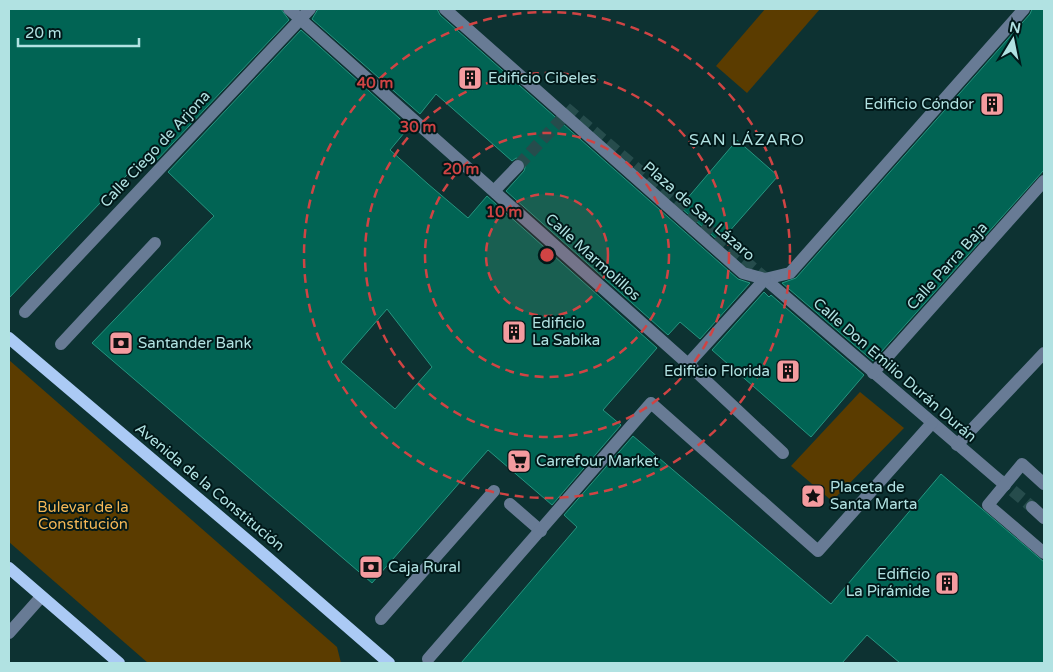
<svg xmlns="http://www.w3.org/2000/svg" width="1053" height="672" font-family="'Varela Round',sans-serif">
<rect width="100%" height="100%" fill="#0d3232"/>
<!-- green -->
<g fill="#5b3c00">
<polygon points="765,9 820,9 747,93 716,66"/>
<polygon points="9,360 337,647 341,663 148,663 9,542"/>
<polygon points="860,392 904,428 832,501 791,466"/>
</g>
<!-- building -->
<g fill="#016454" stroke="#269580" fill-rule="evenodd">
<polygon points="9,9 281,9 289,20 156,161 148,153 9,298"/>
<polygon points="318,9 437,9 440,15 738,279 750,283 700,339 680,322 668,335 506,191 524,171 526,164 523,160 516,158 512,161 436,94 420,114 312,19"/>
<polygon points="1032,9 1044,9 1044,170 873,361 782,283 796,278 1030,14"/>
<path d="M301,30L409,127L390,150L428,184L468,218L487,196L657,348L603,410L621,425L552,505L488,450L372,583L92,343L214,216L168,172ZM387,309L432,367L395,409L341,362Z"/>
<polygon points="737,140 778,176 720,242 680,207"/>
<polygon points="764,292 769,297 771,295 864,375 811,437 712,350"/>
<polygon points="633,436 831,604 941,474 1044,562 1044,663 900,663 867,635 842,663 461,663 577,527 564,515"/>
</g>
<g fill="none" stroke-linecap="round" stroke-linejoin="round">
<!-- minor-tunnel -->
<g stroke="#264c4c" stroke-width="12" stroke-dasharray="12 6" stroke-linecap="butt">
<polyline points="566,108 767,280"/>
<polyline points="518,166 565,115"/>
<polyline points="999,479 1032,507"/>
</g>
<!-- minor -->
<g stroke="#687b95" stroke-width="12">
<polyline points="289,9 688,364 783,453"/>
<polyline points="445,9 743,273 765,279 790,273 1024,9"/>
<polyline points="494,191 518,166"/>
<polyline points="765,279 1005,485"/>
<polyline points="25,312 310,9"/>
<polyline points="61,344 155,243"/>
<polyline points="688,364 765,279"/>
<polyline points="873,373 1044,181"/>
<polyline points="957,445 1044,353"/>
<polyline points="1044,484 1022,464 988,505 1044,553"/>
<polyline points="510,504 541,531"/>
<polyline points="1032,507 1044,518"/>
<polyline points="381,619 494,491"/>
<polyline points="9,633 41,597"/>
<polyline points="428,659 651,403 818,551 932,423"/>
</g>
<!-- major -->
<g stroke="#abcaf5" stroke-width="12">
<polyline points="9,338 253,545 389,663"/>
<polyline points="9,568 119,663"/>
</g>
</g>
<!-- distance rings -->
<circle cx="547" cy="255" r="61" fill="#d04444" fill-opacity=".12"/>
<g fill="none" stroke="#d04444" stroke-width="2.5" stroke-dasharray="9 6">
<circle cx="547" cy="255" r="61"/>
<circle cx="547" cy="255" r="122"/>
<circle cx="547" cy="255" r="182"/>
<circle cx="547" cy="255" r="243"/>
</g>
<!-- icons -->
<defs>
<g id="building-square" transform="scale(1.25)"><rect x="-9" y="-9" width="18" height="18" rx="4" fill="#f49b9f" stroke="#011819"/><path d="M-4-6H4V6H1V3H-1V6H-4ZM-2.5-4.3h1.7v1.8h-1.7ZM.8-4.3h1.7v1.8H.8ZM-2.5-1h1.7V.8h-1.7ZM.8-1h1.7V.8H.8Z" fill="#111"/></g>
<g id="bank-square" transform="scale(1.25)"><rect x="-9" y="-9" width="18" height="18" rx="4" fill="#f49b9f" stroke="#011819"/><path d="M-6-4H6V4H-6ZM0-2.3a2.3 2.3 0 1 0 0 4.6a2.3 2.3 0 1 0 0-4.6Z" fill="#111"/></g>
<g id="supermarket-square" transform="scale(1.25)"><rect x="-9" y="-9" width="18" height="18" rx="4" fill="#f49b9f" stroke="#011819"/><path d="M-6-5.5h2.5l.6 2H6L4.5 2H-2.5L-4.4-4H-6ZM-1.5 3.2a1.3 1.3 0 1 0 .1 0ZM3 3.2a1.3 1.3 0 1 0 .1 0Z" fill="#111"/></g>
<g id="sight-square" transform="scale(1.25)"><rect x="-9" y="-9" width="18" height="18" rx="4" fill="#f49b9f" stroke="#011819"/><path d="M0-6L1.8-2.2L6-1.7L2.9 1.2L3.7 5.4L0 3.3L-3.7 5.4L-2.9 1.2L-6-1.7L-1.8-2.2Z" fill="#111"/></g>
</defs>
<g fill-rule="evenodd">
<use href="#building-square" x="470" y="78"/>
<use href="#building-square" x="992" y="104"/>
<use href="#building-square" x="514" y="332"/>
<use href="#bank-square" x="121" y="343"/>
<use href="#building-square" x="788" y="371"/>
<use href="#supermarket-square" x="519" y="461"/>
<use href="#sight-square" x="813" y="496"/>
<use href="#bank-square" x="371" y="567"/>
<use href="#building-square" x="947" y="583"/>
</g>
<g text-anchor="middle" dominant-baseline="central" stroke-width="4" stroke-linejoin="round" paint-order="stroke">
<!-- poi labels -->
<g font-size="15" fill="#b1e2e2" stroke="#011819" text-anchor="start">
<text x="488" y="78">Edificio Cibeles</text>
<text x="974" y="104" text-anchor="end">Edificio Cóndor</text>
<text x="532" y="323">Edificio<tspan x="532" dy="17">La Sabika</tspan></text>
<text x="138" y="343">Santander Bank</text>
<text x="770" y="371" text-anchor="end">Edificio Florida</text>
<text x="536" y="461">Carrefour Market</text>
<text x="830" y="487">Placeta de<tspan x="830" dy="17">Santa Marta</tspan></text>
<text x="388" y="567">Caja Rural</text>
<text x="930" y="574" text-anchor="end">Edificio<tspan x="930" dy="17">La Pirámide</tspan></text>
</g>
<!-- street labels -->
<g font-size="15" fill="#b1e2e2" stroke="#011819">
<text transform="translate(155 149) rotate(-47)">Calle Ciego de Arjona</text>
<text transform="translate(699 211) rotate(41)">Plaza de San Lázaro</text>
<text transform="translate(593 257) rotate(42)">Calle Marmolillos</text>
<text transform="translate(947 266) rotate(-48)">Calle Parra Baja</text>
<text transform="translate(895 370) rotate(41)">Calle Don Emilio Durán Durán</text>
<text transform="translate(210 487) rotate(40)">Avenida de la Constitución</text>
</g>
<!-- park labels -->
<g font-size="15" fill="#f5b856" stroke="#011819">
<text x="83" y="507">Bulevar de la<tspan x="83" dy="17">Constitución</tspan></text>
</g>
<!-- neighbourhood labels -->
<g font-size="16" letter-spacing="1" fill="#b1e2e2" stroke="#011819">
<text x="747" y="140">SAN LÁZARO</text>
</g>
</g>
<circle cx="547" cy="255" r="8" fill="#d04444" stroke="#011819" stroke-width="2.5"/>
<g font-size="15" text-anchor="middle" font-weight="bold" fill="#d04444" stroke="#011819" stroke-width="4" stroke-linejoin="round" paint-order="stroke">
<text x="375" y="88">40 m</text>
<text x="418" y="132">30 m</text>
<text x="461" y="174">20 m</text>
<text x="504" y="217">10 m</text>
</g>
<!-- border -->
<rect width="1053" height="672" fill="none" stroke="#b1e2e2" stroke-width="20"/>
<!-- north arrow -->
<g transform="translate(1013 40) rotate(10)" stroke="#011819" stroke-width="4" paint-order="stroke">
<path d="M0-4L9 19L0 12L-9 19Z" fill="#b1e2e2"/>
<text y="-8" font-size="14" font-weight="bold" text-anchor="middle" fill="#b1e2e2">N</text>
</g>
<!-- scale -->
<path d="M18 38v8h121v-8" fill="none" stroke="#b1e2e2" stroke-width="2.5"/>
<text x="25" y="38" font-size="15" fill="#b1e2e2" stroke="#011819" stroke-width="4" paint-order="stroke">20 m</text>
</svg>
